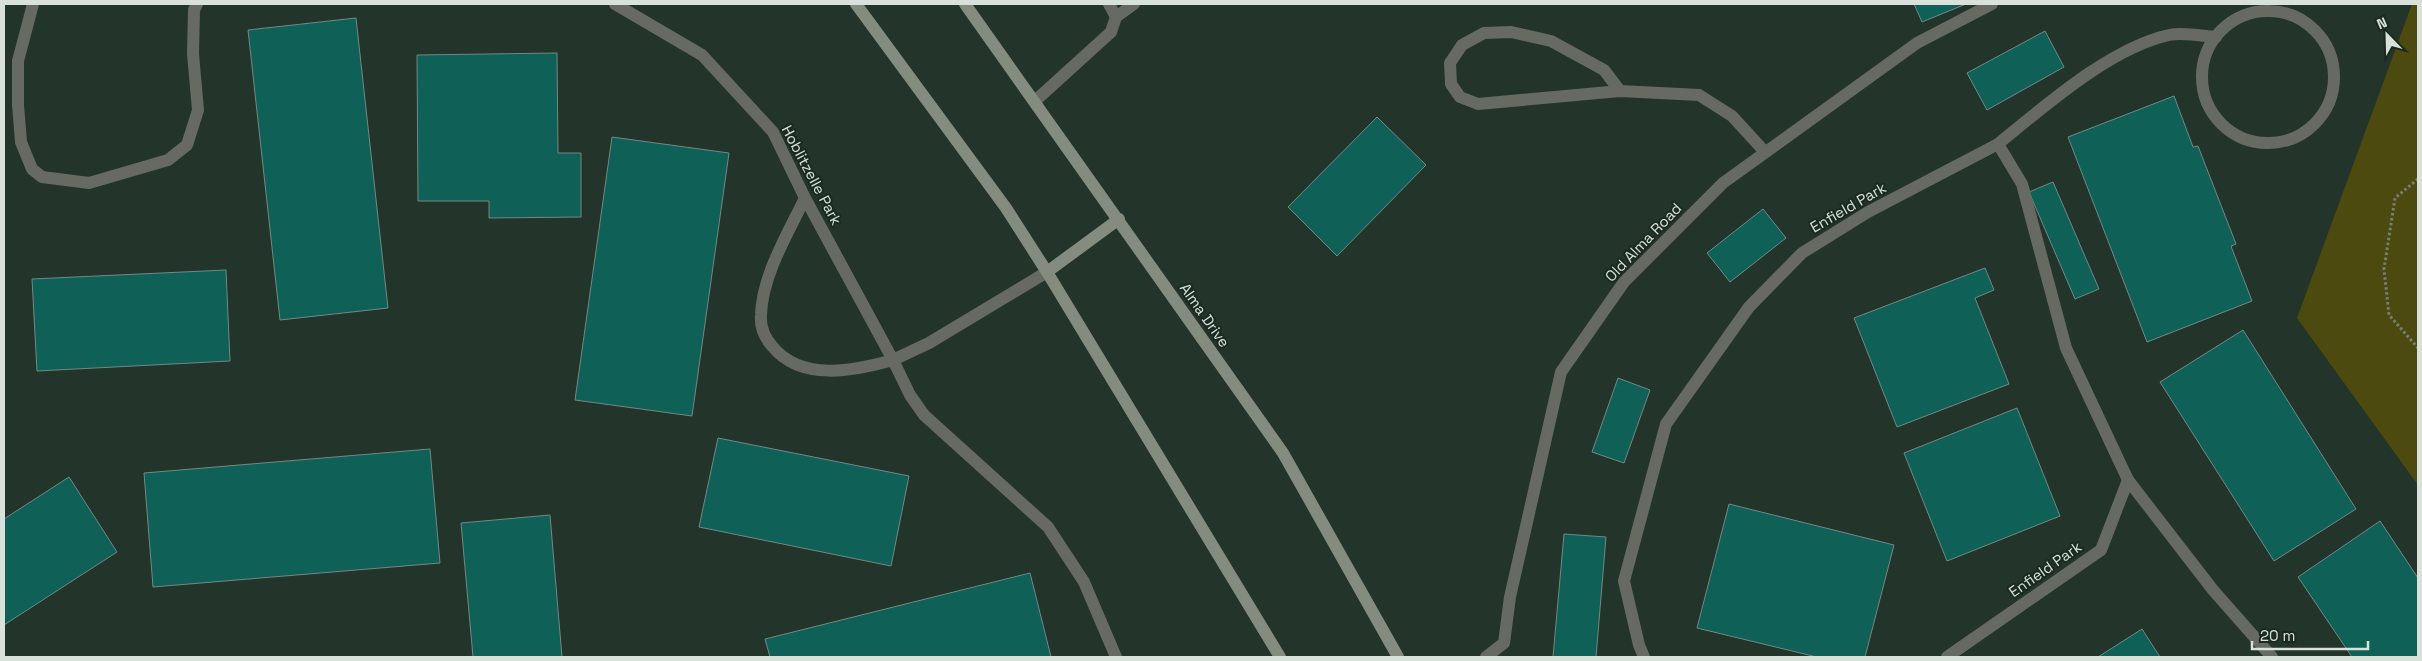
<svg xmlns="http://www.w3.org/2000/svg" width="2422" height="661" font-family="'Space Grotesk',sans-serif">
<rect width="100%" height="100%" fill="#23342a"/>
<!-- grass -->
<polygon fill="#4c4a0e" points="2412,4 2418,4 2418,485 2297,318"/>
<!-- building -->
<g fill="#0f6057" stroke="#728985">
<polygon points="1914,4 1966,4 1922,22"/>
<polygon points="356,18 388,308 280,320 248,30"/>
<polygon points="2045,31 2064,67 1987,110 1967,73"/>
<polygon points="557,53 558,153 581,153 581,217 489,218 489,201 418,201 417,55"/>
<polygon points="2174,96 2193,147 2198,146 2236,244 2231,246 2252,301 2147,342 2068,137"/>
<polygon points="1377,117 1426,165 1337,256 1288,207"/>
<polygon points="612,137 729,153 692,416 575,400"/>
<polygon points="2053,182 2099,289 2075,299 2029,192"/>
<polygon points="1763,209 1786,238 1730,282 1707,253"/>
<polygon points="1985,268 1994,290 1975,298 2009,384 1897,427 1854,318"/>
<polygon points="226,270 230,361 37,371 32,279"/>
<polygon points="2243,330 2356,509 2274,561 2160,382"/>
<polygon points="1618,378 1650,390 1624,463 1592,452"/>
<polygon points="2017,408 2060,516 1947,561 1904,453"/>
<polygon points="718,438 909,476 891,566 699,527"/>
<polygon points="430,449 440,563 153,587 144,473"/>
<polygon points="69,477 117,552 4,625 4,519"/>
<polygon points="1729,504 1894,545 1865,657 1817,657 1697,628"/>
<polygon points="550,515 562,657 473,657 461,523"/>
<polygon points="2380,521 2418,578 2418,657 2352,657 2298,577"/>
<polygon points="1564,534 1606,537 1596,657 1553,657"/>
<polygon points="1030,573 1051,657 770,657 765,639"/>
<polygon points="2142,629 2160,657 2098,657"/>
</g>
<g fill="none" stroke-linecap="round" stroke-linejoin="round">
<!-- path -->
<polyline stroke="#738178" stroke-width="3" stroke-dasharray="2.5 2.5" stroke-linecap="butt" points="2418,179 2395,198 2384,269 2389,315 2418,348"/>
<!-- service -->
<g stroke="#666a63" stroke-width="12">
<polyline points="615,4 702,55 773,132 805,198 893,360 929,343 1047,272"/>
<circle cx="2268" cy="77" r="66"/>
<polyline points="1116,17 1134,4"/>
<polyline points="1620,91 1604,70 1551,41 1511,32 1484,33 1462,45 1450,63 1451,84 1460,97 1478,104 1620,91 1699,95 1732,116 1765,152"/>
<polyline points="1035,101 1111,32 1116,17 1109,4"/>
<path d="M1998,144C2045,106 2110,48 2169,35C2183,32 2202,36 2216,37"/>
<path d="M805,198C788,233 762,276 761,315C760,327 765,338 772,346C801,382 854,371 893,360L910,395L924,415L1048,527L1084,582L1116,657"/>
<polyline points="1644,657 1639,645 1624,581 1666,424 1749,307 1802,253 1868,212 1998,144 2022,184 2066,348 2128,480 2213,590 2272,657"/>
<polyline points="1947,657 2101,550 2128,480"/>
</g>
<!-- minor -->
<g stroke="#666a63" stroke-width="12">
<polyline points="33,4 18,61 18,105 21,142 32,169 42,177 89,183 168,160 187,145 198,110 193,54 194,10 197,4"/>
<polyline points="1486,657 1504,643 1510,597 1561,372 1624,282 1723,183 1917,43 1992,4"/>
</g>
<!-- secondary -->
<g stroke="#848b7f" stroke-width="12">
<polyline points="856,4 1006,208 1047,272 1280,657"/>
<polyline points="965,4 1283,453 1398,657"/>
<polyline points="1047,272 1119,219"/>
</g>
</g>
<g text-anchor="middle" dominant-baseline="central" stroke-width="4" stroke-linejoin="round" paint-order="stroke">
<!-- street labels -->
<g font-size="15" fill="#d8e2db" stroke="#1a2a20">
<text transform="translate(812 175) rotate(62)">Hoblitzelle Park</text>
<text transform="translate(1848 207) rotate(-30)">Enfield Park</text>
<text transform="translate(1643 242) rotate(-46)">Old Alma Road</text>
<text transform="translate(1205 315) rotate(55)">Alma Drive</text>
<text transform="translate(2045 569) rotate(-35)">Enfield Park</text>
</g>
</g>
<!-- border -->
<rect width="2422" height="661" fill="none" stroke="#d8e2db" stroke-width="10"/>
<!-- north arrow -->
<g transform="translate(2387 35) rotate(337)" stroke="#1a2a20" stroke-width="4" paint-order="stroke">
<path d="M0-4L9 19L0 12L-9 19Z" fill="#d8e2db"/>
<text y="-8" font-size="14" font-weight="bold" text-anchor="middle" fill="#d8e2db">N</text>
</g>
<!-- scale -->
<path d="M2252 641v8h116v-8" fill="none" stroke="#d8e2db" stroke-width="2.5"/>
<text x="2260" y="641" font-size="15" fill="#d8e2db" stroke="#1a2a20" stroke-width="4" paint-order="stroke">20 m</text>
</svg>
